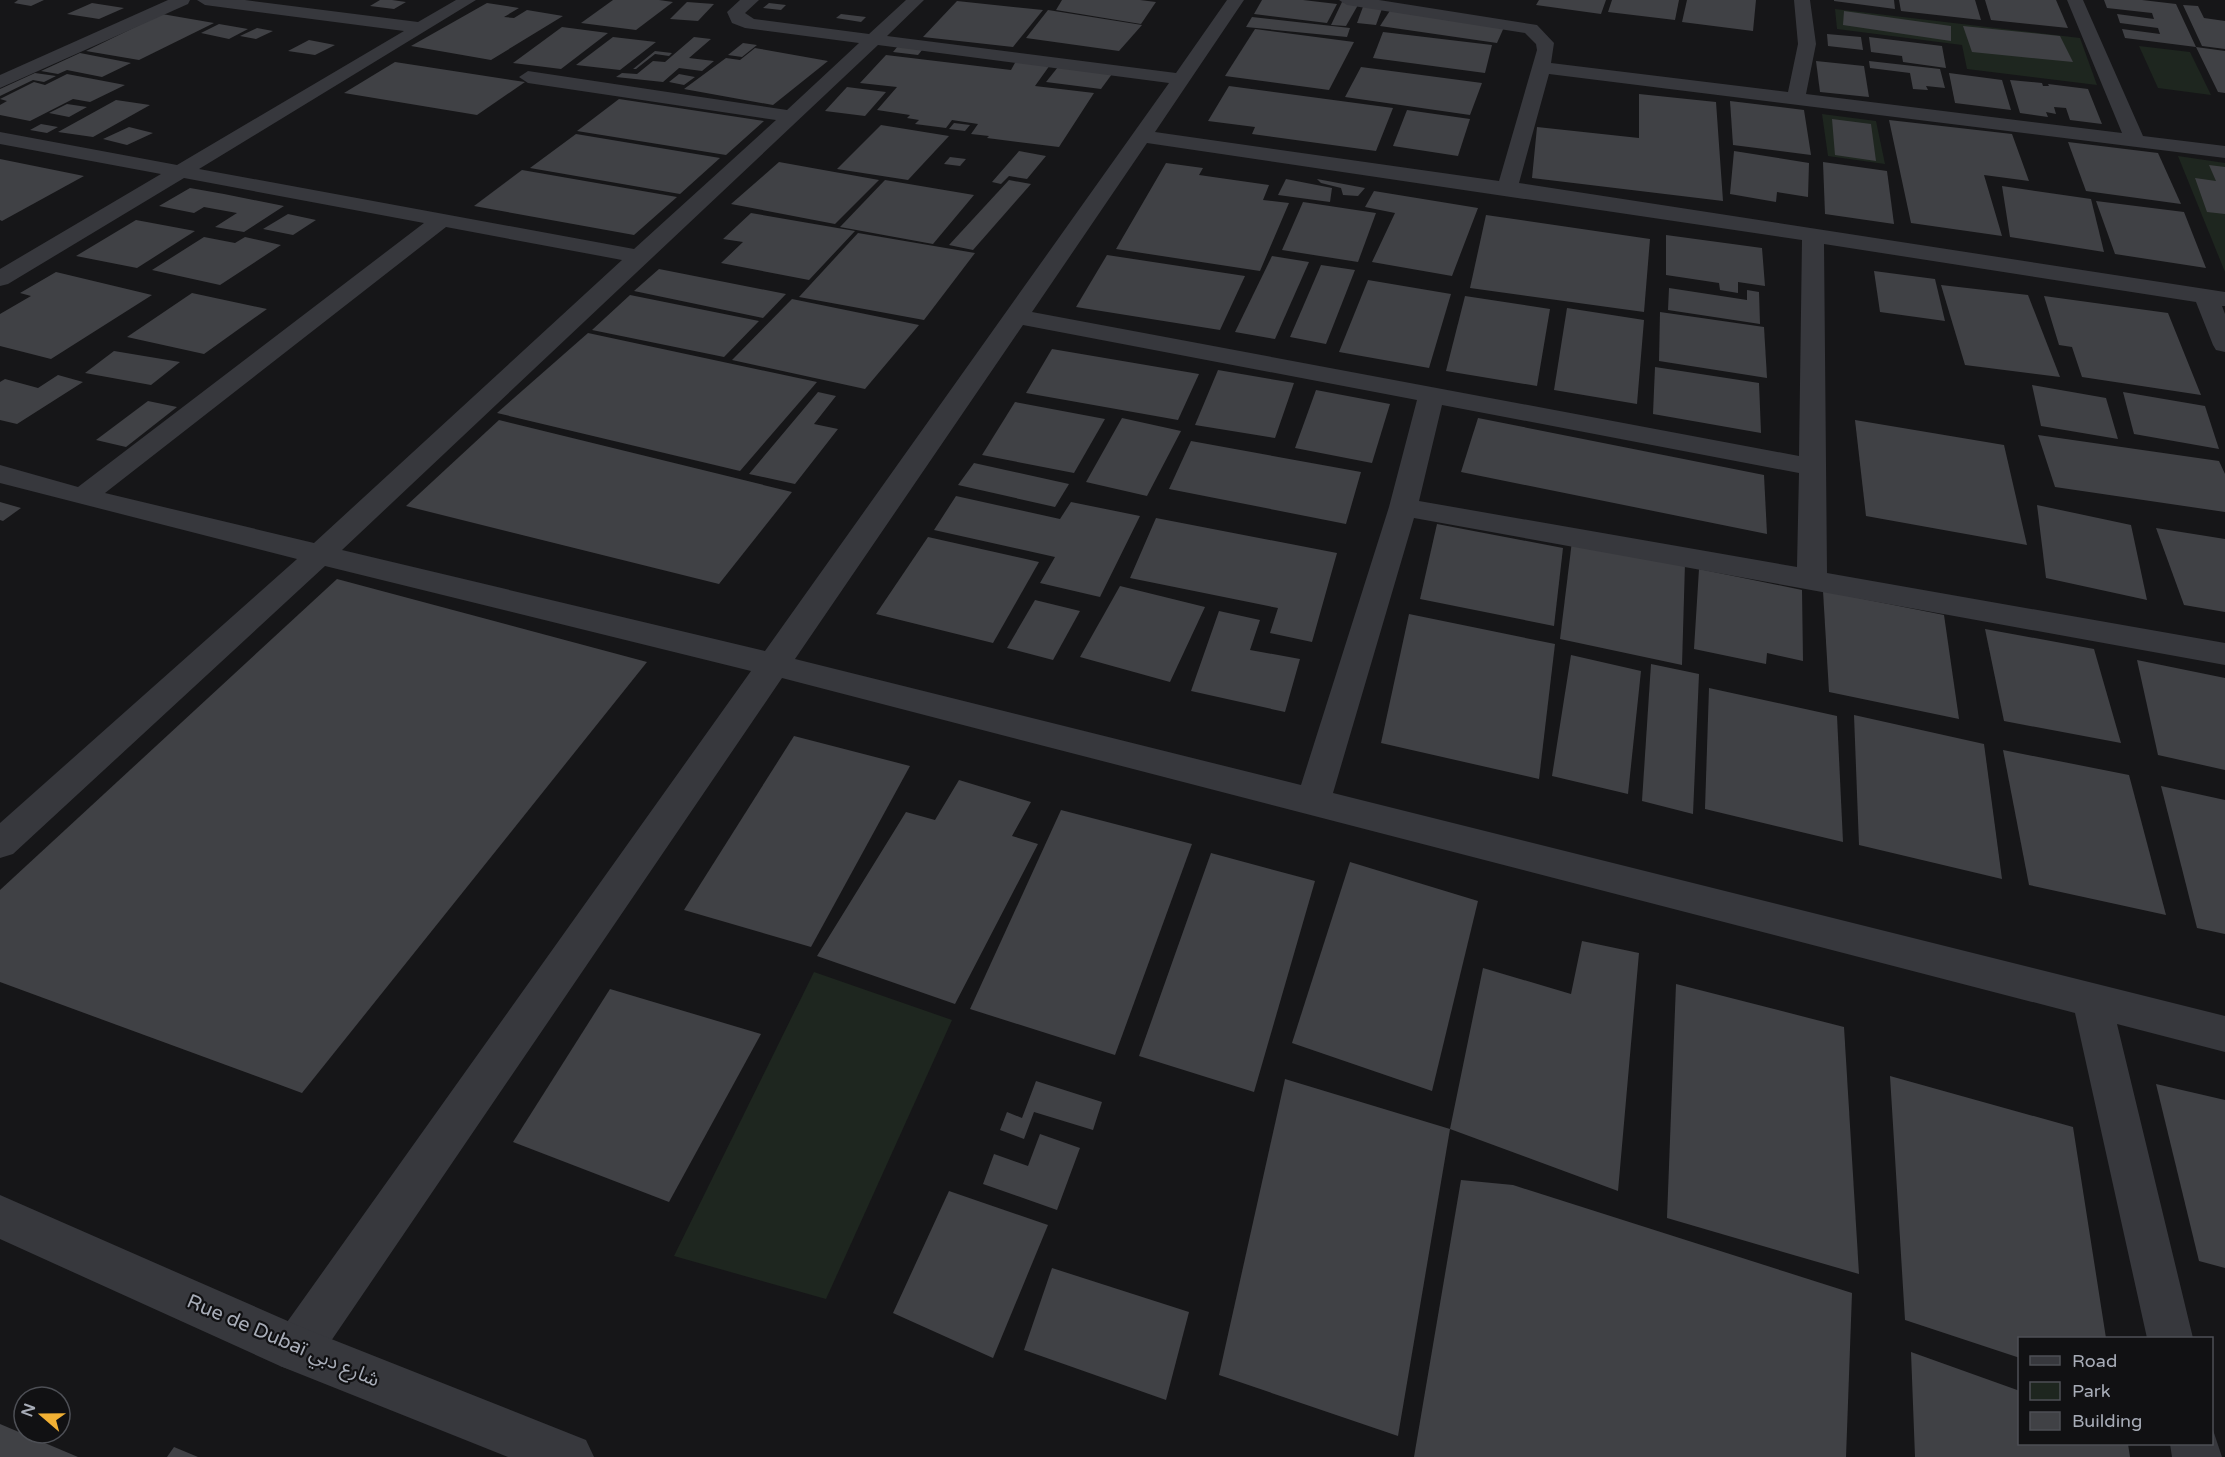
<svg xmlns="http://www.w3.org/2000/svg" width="2225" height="1457" font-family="'Varela Round','Noto Sans Arabic',sans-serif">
<rect width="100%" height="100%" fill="#161618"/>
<!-- green -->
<g fill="#1e261f">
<polygon points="1835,9 2080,38 2097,85 1967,69 1962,45 1837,29"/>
<polygon points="2139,46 2190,52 2211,95 2158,88"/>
<polygon points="1822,114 1876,121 1885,164 1828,156"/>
<polygon points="2178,156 2225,163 2225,272"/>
<polygon points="814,972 952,1020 826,1299 674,1256"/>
</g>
<!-- building -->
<g fill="#404145">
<polygon points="18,0 44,0 31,6 14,3"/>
<polygon points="380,0 392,0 406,2 394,9 370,6"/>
<polygon points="613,0 659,0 673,2 636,30 581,23"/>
<polygon points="1062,0 1140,0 1156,2 1141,24 1056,10"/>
<polygon points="1262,0 1303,0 1337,4 1327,23 1254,14"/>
<polygon points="1539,0 1606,0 1601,14 1536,5"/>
<polygon points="1612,0 1679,0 1675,20 1608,12"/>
<polygon points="1687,0 1756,0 1753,31 1682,22"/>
<polygon points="1834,0 1894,0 1895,9 1834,1"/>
<polygon points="1899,0 1975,0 1981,20 1901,11"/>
<polygon points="1985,0 2056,0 2068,28 1991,20"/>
<polygon points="2104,0 2142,0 2176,4 2196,47 2225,51 2225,93 2218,92 2196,47 2125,38 2122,29 2160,34 2158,28 2120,23 2117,14 2154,19 2152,13 2107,8"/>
<polygon points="957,1 1043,10 1013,47 923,37"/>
<polygon points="687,2 714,4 698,21 670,19"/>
<polygon points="1342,2 1358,5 1346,26 1331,25"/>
<polygon points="92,3 124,8 99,19 67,14"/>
<polygon points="487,3 519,8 504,17 514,18 527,10 563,16 491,60 411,46"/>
<polygon points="769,3 786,5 781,10 763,8"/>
<polygon points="1364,4 1383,6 1376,25 1357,23"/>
<polygon points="2183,5 2198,6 2204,18 2225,21 2225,49 2202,46"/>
<polygon points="1391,9 1505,25 1497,43 1380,26"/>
<polygon points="1048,10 1142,25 1119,51 1026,38"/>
<polygon points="1844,11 1951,26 1951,41 1843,25"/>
<polygon points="162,14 214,23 139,60 86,51"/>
<polygon points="841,14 866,17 861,22 836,18"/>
<polygon points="1252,17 1350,28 1347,37 1246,27"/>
<polygon points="219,24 248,29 229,39 201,33"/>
<polygon points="1963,26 2060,36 2073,62 1972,52"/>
<polygon points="562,27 608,33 561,69 513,63"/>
<polygon points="257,28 273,31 256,39 240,36"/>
<polygon points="1255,29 1354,42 1329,90 1225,76"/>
<polygon points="1383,32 1492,45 1485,73 1373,58"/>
<polygon points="1827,34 1861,37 1863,50 1828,46"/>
<polygon points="613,37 656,42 620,70 576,65"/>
<polygon points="694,37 711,39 689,58 714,61 702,71 679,68 663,82 616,77 622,73 637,74 653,61 665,62"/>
<polygon points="1869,37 1942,46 1946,68 1903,62 1902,56 1871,52"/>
<polygon points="309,40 335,45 315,55 288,51"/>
<polygon points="743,43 757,45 742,57 728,55"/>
<polygon points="898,46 923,49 918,55 893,52"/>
<polygon points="755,48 828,61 773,105 684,89 726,58 740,60"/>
<polygon points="655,51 672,53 669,56 655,54 636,69 633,69"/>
<polygon points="80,53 131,63 102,77 67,70 58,74 41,71"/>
<polygon points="886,55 1011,70 1016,61 1050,65 1035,86 1094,93 1059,147 987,138 989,136 971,134 978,124 952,120 946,128 915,124 919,120 907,118 910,115 877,110 897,87 860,83"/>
<polygon points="1816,61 1864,66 1869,97 1820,92"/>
<polygon points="1869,61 1940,69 1945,88 1926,86 1928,90 1913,89 1910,73 1870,68"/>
<polygon points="395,62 525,82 477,115 344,93"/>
<polygon points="1058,67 1112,74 1101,89 1046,82"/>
<polygon points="1361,67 1482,83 1470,115 1345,97"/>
<polygon points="35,73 56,76 44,82 33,80 0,96 0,89"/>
<polygon points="1949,73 2002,80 2011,110 1955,103"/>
<polygon points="67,74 125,85 90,102 73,99 30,121 0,115 0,105 7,101 0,99 34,82 45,85"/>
<polygon points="679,74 695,77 684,85 669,82"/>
<polygon points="2010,80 2042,83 2043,86 2049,86 2048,84 2088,89 2102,124 2070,120 2066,108 2054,107 2056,114 2046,112 2048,117 2020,113"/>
<polygon points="1229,86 1393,108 1376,151 1252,134 1255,127 1208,121"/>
<polygon points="847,87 886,92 865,116 825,111"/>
<polygon points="1639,94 1716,102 1723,201 1532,178 1537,127 1639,138"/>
<polygon points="619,99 764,121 726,155 577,131"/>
<polygon points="116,100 150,105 93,137 58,132"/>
<polygon points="1730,101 1804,110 1811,155 1733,145"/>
<polygon points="67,104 87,107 69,117 49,113"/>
<polygon points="1407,110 1470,119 1458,156 1393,146"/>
<polygon points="1832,119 1871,124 1876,161 1835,155"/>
<polygon points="1889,120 2012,134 2029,181 1984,175 2002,236 1911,223"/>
<polygon points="954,123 970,125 965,131 949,129"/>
<polygon points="41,124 58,127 47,133 30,130"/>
<polygon points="881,125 949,136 908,180 837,169"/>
<polygon points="129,127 153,133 127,145 103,139"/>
<polygon points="576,134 720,158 680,194 530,168"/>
<polygon points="2068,142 2158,153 2181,204 2086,191"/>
<polygon points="1019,151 1046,156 1027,179 1009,176 1001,184 992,182"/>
<polygon points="1734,151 1809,163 1808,197 1777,192 1776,202 1730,194"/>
<polygon points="950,157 966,159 960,166 944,164"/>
<polygon points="0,159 84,176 2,221 0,220"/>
<polygon points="779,162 879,180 835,224 731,204"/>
<polygon points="1823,162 1887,171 1894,224 1825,214"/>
<polygon points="1166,163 1203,168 1199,175 1269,185 1263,200 1289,203 1260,271 1116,249"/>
<polygon points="2209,165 2225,167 2225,214 2207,212 2195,178 2216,181"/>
<polygon points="522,170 677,197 634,235 474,206"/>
<polygon points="1286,179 1332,188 1330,202 1278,195"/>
<polygon points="1317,179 1365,188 1358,196 1343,195 1341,188 1321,183"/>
<polygon points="885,180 974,195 933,244 840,227"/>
<polygon points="1009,180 1031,184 973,250 949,245"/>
<polygon points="2002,186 2091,199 2104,252 2010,237"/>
<polygon points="190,188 224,194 284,206 244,232 215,227 237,213 204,207 194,213 159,206"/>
<polygon points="1374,191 1478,208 1452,276 1372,262 1395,213 1365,207"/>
<polygon points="2096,201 2184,212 2206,268 2115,254"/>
<polygon points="1303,202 1376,213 1358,262 1282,250"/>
<polygon points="751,213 855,231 809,280 721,263 743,242 723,239"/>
<polygon points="288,214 316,220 293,235 263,229"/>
<polygon points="1486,215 1650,239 1644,312 1470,288"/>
<polygon points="136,220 195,231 137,268 76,256"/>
<polygon points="858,233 975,253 924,320 799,297"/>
<polygon points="1666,235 1762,248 1765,286 1738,282 1738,293 1720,290 1719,283 1666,275"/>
<polygon points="204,237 235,243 245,237 281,245 220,285 152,270"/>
<polygon points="1107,255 1245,276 1220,330 1076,307"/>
<polygon points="1272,256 1309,262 1275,339 1235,332"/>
<polygon points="1321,265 1355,270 1326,344 1290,337"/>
<polygon points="659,269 786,294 763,318 634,291"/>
<polygon points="1874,271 1935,279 1945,321 1880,312"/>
<polygon points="56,272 152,295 51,359 0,346 0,314 31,296 20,293"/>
<polygon points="1368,280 1451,294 1429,368 1339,352"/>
<polygon points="1941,285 2028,295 2060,377 1965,365"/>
<polygon points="1669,288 1747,300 1747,290 1759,292 1760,324 1668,310"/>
<polygon points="192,293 267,309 204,354 127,337"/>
<polygon points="630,295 759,321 724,357 592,330"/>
<polygon points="1465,296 1550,309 1537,386 1446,371"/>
<polygon points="2044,296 2168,313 2201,395 2082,377 2072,347 2059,345"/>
<polygon points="792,299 919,325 865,389 732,360"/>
<polygon points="1567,308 1644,320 1637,404 1554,390"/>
<polygon points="1660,312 1764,327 1767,378 1659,361"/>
<polygon points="588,333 817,382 740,471 497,413"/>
<polygon points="1052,349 1199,374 1178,420 1026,393"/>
<polygon points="114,351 180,362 151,385 85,373"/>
<polygon points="1655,367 1759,383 1761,433 1653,414"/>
<polygon points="1218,370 1294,383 1275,438 1195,425"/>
<polygon points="58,375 83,382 17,424 0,420 0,382 5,379 38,388"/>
<polygon points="2032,385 2106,398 2118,439 2041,426"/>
<polygon points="1316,390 1390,404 1372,463 1295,448"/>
<polygon points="818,392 836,396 814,424 838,429 795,484 749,474"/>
<polygon points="2123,392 2205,406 2219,449 2134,434"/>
<polygon points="148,401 177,407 126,447 96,440"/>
<polygon points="1015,402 1105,419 1074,473 982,455"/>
<polygon points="1122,418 1181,431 1147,496 1086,482"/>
<polygon points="1478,418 1764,475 1767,534 1461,472"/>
<polygon points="499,420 792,492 719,584 406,506"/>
<polygon points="1855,420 2004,445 2027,545 1866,516"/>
<polygon points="2038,435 2219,461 2225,474 2225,512 2055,487"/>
<polygon points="1191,441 1361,472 1346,524 1169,489"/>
<polygon points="974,463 1069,484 1055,507 958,485"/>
<polygon points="956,496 1060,519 1071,502 1140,516 1100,597 1040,583 1055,557 934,530"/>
<polygon points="0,502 21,508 3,521 0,520"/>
<polygon points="2037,505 2131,525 2147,600 2046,578"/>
<polygon points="1156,518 1337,553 1312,642 1270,633 1278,608 1130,578"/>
<polygon points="1437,524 1563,548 1554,626 1420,599"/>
<polygon points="2156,528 2225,539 2225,612 2184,605"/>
<polygon points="928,537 1039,562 993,643 876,614"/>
<polygon points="1572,541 1685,563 1682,665 1560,639"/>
<polygon points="1699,569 1802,590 1803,661 1767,653 1766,664 1694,649"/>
<polygon points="337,579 647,662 302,1093 0,982 0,890"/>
<polygon points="1120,586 1205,607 1170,682 1080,657"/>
<polygon points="1823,591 1944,615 1959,719 1829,692"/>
<polygon points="1035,600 1080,611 1053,660 1007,648"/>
<polygon points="1219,611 1260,620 1250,650 1300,659 1285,712 1191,691"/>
<polygon points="1409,614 1555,644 1539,779 1381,743"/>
<polygon points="1985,629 2094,649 2121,743 2004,721"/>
<polygon points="1571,655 1641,671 1628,794 1552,776"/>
<polygon points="2137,660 2225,678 2225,770 2158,755"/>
<polygon points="1651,664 1699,674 1693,814 1642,801"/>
<polygon points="1709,688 1837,716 1843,842 1705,809"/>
<polygon points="1854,715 1984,744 2002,879 1859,845"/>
<polygon points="794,736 910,766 811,947 684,910"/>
<polygon points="2003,750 2129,775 2166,915 2029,885"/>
<polygon points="959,780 1031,802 1012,836 1038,844 955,1004 817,956 906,812 935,820"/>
<polygon points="2161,786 2225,800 2225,934 2197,928"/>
<polygon points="1061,810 1192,844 1115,1055 970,1009"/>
<polygon points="1211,853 1315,881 1254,1092 1139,1056"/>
<polygon points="1350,862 1478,901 1432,1091 1292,1043"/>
<polygon points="1582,941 1639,953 1618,1191 1450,1129 1483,968 1571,994"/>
<polygon points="1676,984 1844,1027 1859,1274 1667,1218"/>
<polygon points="610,989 761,1034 669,1202 513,1142"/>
<polygon points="1890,1076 2073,1127 2106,1338 2020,1338 2020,1358 1905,1320"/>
<polygon points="1285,1079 1450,1129 1398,1436 1219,1375"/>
<polygon points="1036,1081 1102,1102 1093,1130 1034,1112 1024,1139 1000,1130 1007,1112 1022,1118"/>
<polygon points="2156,1084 2225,1100 2225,1268 2199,1261"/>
<polygon points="1040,1134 1080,1148 1057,1210 983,1184 994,1154 1028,1166"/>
<polygon points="1461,1180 1513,1185 1852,1293 1846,1457 1414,1457"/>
<polygon points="949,1191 1048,1225 993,1358 893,1313"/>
<polygon points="1052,1268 1189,1312 1166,1400 1024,1350"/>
<polygon points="1911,1352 2020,1391 2020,1444 2128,1444 2130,1457 1915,1457"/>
<polygon points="0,1424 78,1457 0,1457"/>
<polygon points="174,1447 198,1457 167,1457"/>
</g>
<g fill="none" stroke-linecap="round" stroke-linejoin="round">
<!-- minor -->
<g fill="#37383d" fill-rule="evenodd">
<polygon points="168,0 190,0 188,4 0,88 0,75"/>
<path d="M197,0H245L418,22L456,0H476L199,169L634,249L776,120L528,83L519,77L528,71L787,110L859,43L745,28L732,23L727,12L740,0H759L745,13L754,19L869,34L906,0H924L887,36L1176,73L1227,0H1244L1155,132L1499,181L1537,50L1536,44L1525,33L1347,5L1339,0H1379L1537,25L1554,43L1551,63L1788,92L1798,44L1794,0H1810L1816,44L1806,94L2122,133L2067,0H2083L2143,136L2225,146V158L1549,74L1519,183L2225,292V306H2222L2225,314V352L2216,350L2213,345L2196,302L1824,244L1827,573L2225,643V665L1414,518L1333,793L2225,1016V1052L2117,1024L2193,1338H2147L2075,1013L782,678L314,1366L297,1372L280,1366L274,1349L280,1332L751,671L325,566L13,854L0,858V823L297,559L0,483V465L78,487L424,223L184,178L8,284L0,286V269L161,174L0,144V132L177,165L404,31L205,5ZM878,45L1169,83L765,651L342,550ZM1147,143L1802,240L1799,456L1032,312ZM446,227L622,260L314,543L105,493ZM1023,325L1417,400L1389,507L1301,785L795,659ZM1442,405L1799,473L1797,567L1419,501Z"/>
<polygon points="2212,1427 2222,1457 2172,1457 2170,1444 2212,1444"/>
</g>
<!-- tertiary -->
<polygon fill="#37383d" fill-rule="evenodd" points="0,1195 306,1329 586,1440 594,1457 508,1457 280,1366 0,1239"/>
</g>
<g text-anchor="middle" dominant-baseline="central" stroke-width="4.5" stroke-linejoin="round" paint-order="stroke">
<!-- near-street labels -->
<g font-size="20" fill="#a8adb8" stroke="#111113">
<text transform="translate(283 1341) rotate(23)">Rue de Dubaï شارع دبي</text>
</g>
</g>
<!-- legend -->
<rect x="2018" y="1337" width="195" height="108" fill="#111113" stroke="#4d4f55" stroke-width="1.5"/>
<rect x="2030" y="1356" width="30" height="9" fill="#37383d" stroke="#4d4f55" stroke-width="1.5"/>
<text x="2072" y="1367" font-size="18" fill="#a8adb8">Road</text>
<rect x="2030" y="1382" width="30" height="18" fill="#1e261f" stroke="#4d4f55" stroke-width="1.5"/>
<text x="2072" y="1397" font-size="18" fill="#a8adb8">Park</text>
<rect x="2030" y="1412" width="30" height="18" fill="#404145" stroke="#4d4f55" stroke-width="1.5"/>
<text x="2072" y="1427" font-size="18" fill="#a8adb8">Building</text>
<!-- north arrow -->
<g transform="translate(42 1415) rotate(290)"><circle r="28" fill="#111113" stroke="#4d4f55" stroke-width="1.5"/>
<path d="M0-4.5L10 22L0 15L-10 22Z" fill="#f2b134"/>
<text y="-9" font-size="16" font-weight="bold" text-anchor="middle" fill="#a8adb8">N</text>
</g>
</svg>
